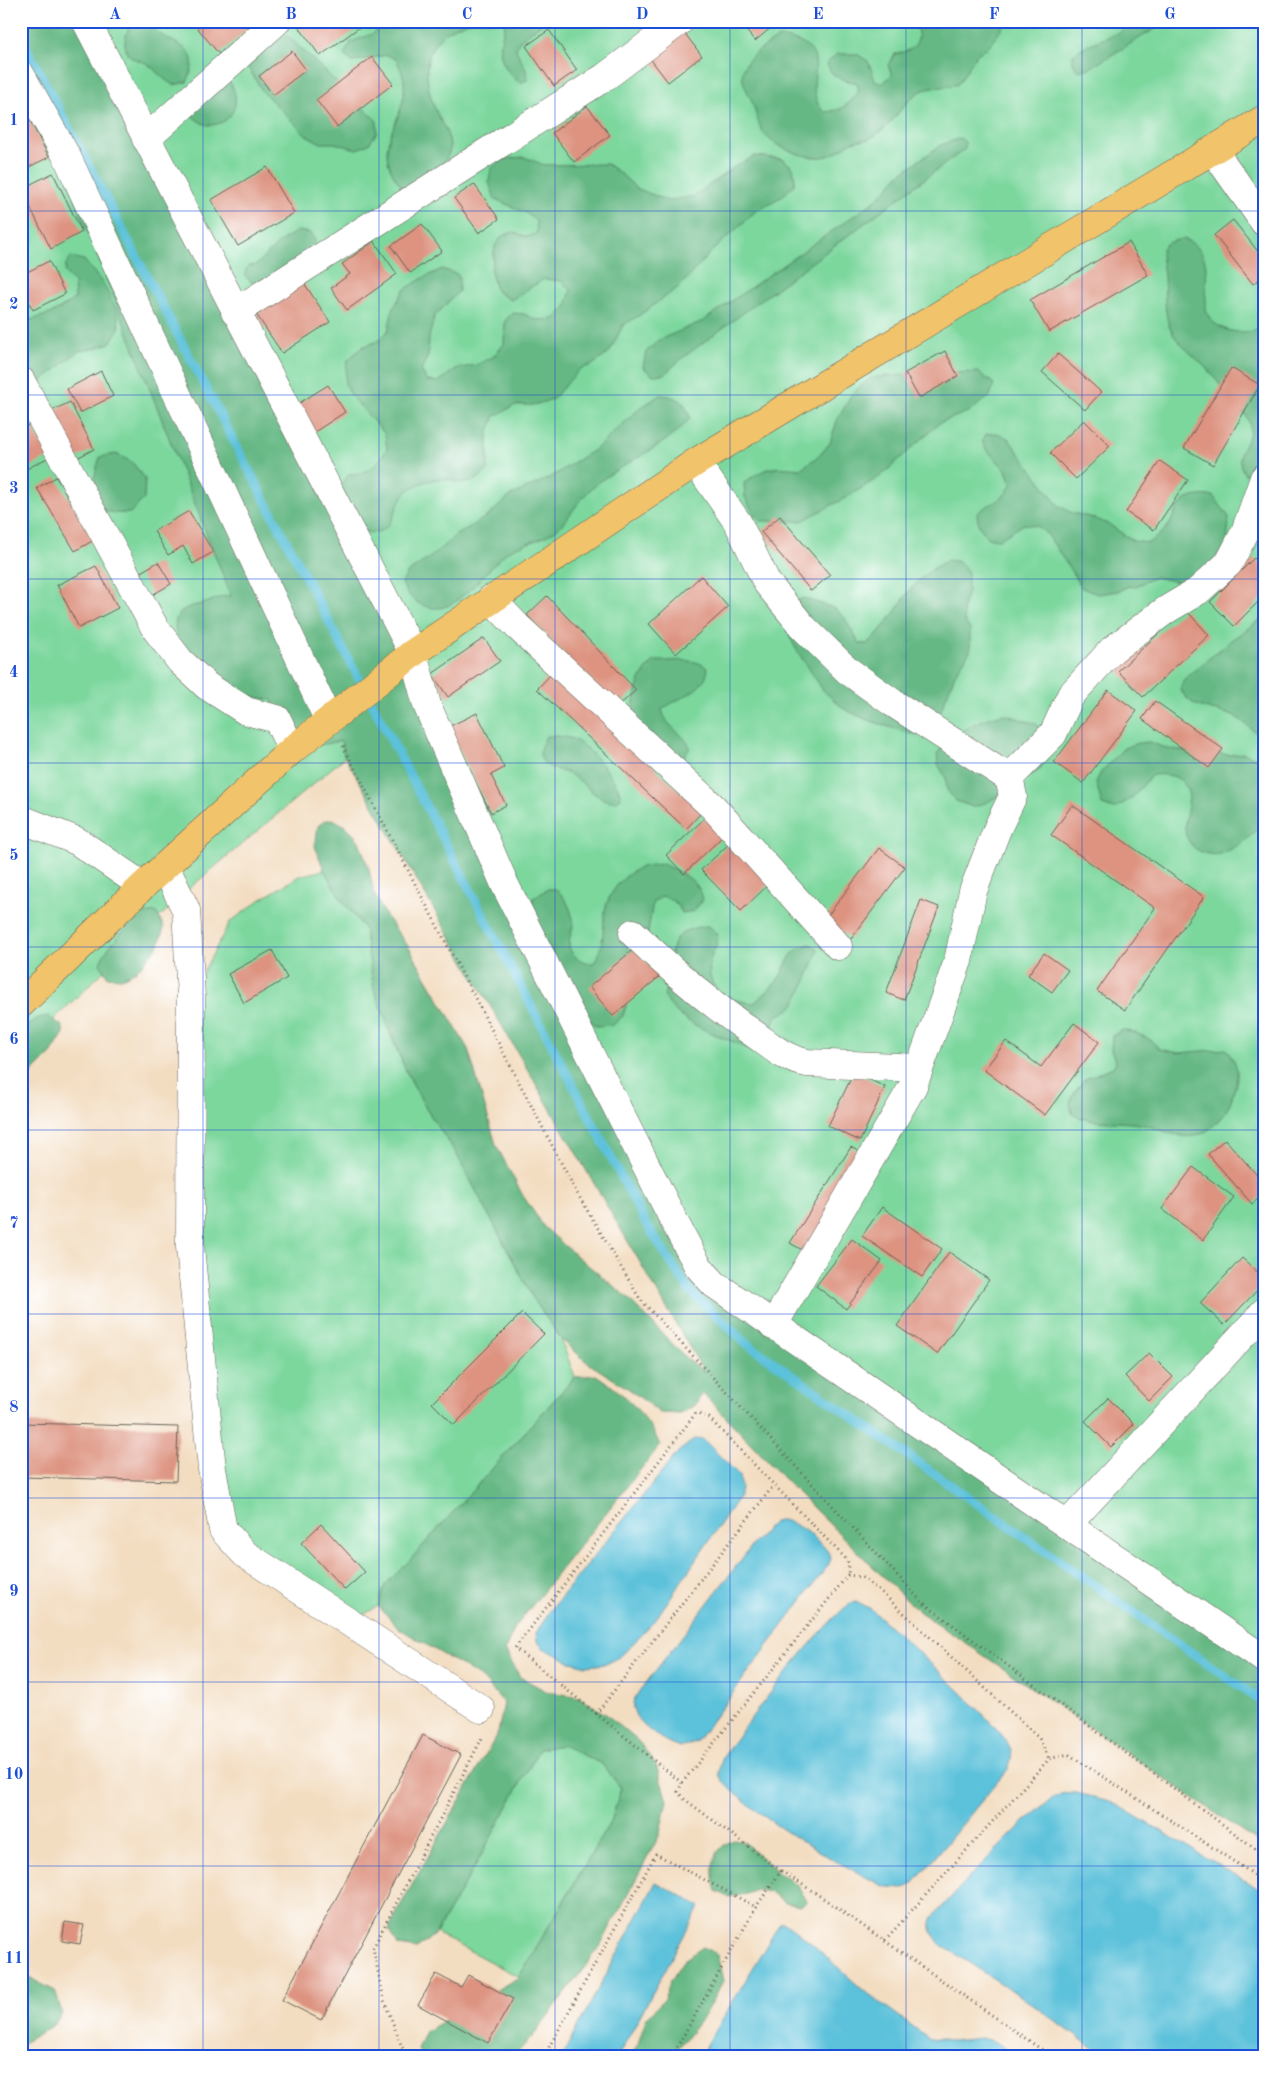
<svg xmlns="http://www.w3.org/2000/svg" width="1285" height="2077" font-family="'Old Standard TT',serif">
<rect width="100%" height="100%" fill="#fff"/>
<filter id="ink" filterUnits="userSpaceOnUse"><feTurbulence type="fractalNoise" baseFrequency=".02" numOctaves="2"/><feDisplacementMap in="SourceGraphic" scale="10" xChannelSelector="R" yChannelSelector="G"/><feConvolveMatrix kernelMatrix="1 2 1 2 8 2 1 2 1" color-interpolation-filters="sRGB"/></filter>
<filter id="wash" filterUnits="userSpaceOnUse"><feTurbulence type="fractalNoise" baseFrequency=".0096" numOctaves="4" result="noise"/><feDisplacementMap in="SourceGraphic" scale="20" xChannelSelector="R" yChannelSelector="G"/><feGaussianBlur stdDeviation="1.12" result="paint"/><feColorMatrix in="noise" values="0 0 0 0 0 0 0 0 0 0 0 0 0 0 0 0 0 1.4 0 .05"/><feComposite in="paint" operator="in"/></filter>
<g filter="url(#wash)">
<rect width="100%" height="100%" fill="#f3ddc1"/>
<!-- green -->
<g fill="#7cd79d" stroke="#4c7a5c">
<polygon points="21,21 1264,21 1264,1659 714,1284 341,741 345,757 191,887 21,1051"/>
<polygon points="324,870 341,899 364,928 389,1032 406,1071 427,1110 456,1153 533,1298 561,1339 575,1377 410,1560 385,1585 378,1606 357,1619 228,1526 195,1291 195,987 230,922 260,900 299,876"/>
<polygon points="562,1744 602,1764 621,1788 612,1819 519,1977 436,1933 474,1868 539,1749"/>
</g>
<!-- forest -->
<g fill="#65b884" stroke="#406a50">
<path d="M21,21H86L427,705L698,1266L1264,1659V1846L917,1610L791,1486L702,1392L696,1404L681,1414L660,1413L629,1389L588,1363L561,1339L533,1298L456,1153L427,1110L406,1071L374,990L364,928L341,899L324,870L315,846L318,826L324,821L333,819L347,827L359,841L369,869L374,894L387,918L408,946L468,1049L496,1145L523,1196L544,1227L574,1254L627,1297L686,1358L704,1372L345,757L341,741L292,750L272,700C267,699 261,699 256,697C234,689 163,647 177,618C183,608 187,607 198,605C210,603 219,595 231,596L38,104L21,75Z"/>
<path d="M133,21H149C160,48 208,38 187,82L173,85C163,79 157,72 149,65C144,61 136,61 131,57C120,47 126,31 133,21Z"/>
<path d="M387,21H473C468,23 460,24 455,27C419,44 423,82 437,113C442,124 451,136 450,149C449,156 443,164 438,168C424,183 423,184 402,187C366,143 407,126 404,82C404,75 399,67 397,60L387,55L352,62L344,55L351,42L372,34Z"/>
<path d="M505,21H545L520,40L516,49C520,61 528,67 527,80L520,83C510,76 500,62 500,49C500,40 505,31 505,21Z"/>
<path d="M913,21H1003L1002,29L988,47L977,54L958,84C944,89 927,85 915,95C899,108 890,129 871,138C866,141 858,139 853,142C842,147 835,156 822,157C806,159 777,148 766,136C757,126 756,109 750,97C745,87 739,77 745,65C750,55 770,43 780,37C844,48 796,82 824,112C843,111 848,105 859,91L857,83C843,79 831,79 827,63L837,54H857L868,61L875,80L882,84L892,75L888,65L895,54C915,51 925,40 913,21Z"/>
<polygon points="1132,21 1168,21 1090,68 1078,71 1073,64 1073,54 1087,45 1120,32"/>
<polygon points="288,36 377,121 377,132 369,144 357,149 334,143 321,143 306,135 263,92 249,69 247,59 277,37"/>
<path d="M226,78C244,95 235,125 210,125C201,125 193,117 187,110Z"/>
<polygon points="961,138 965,142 965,149 681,359 665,374 653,375 643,367 646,352 659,340 703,321 875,201 901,173 941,145"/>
<path d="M755,156L783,159L793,168L795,178L794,185L781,197L756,211L712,251L680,286L640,315L623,325L609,353L592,365L580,369L553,399L534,405H515L495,416L488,433V470C481,477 472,484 461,483C456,483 452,479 447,479C434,478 421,482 410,489C390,503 399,541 360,531L340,486L349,474C370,473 376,466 387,449L385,434L353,398L345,384L347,361L362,347L378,341L388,331L393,309L404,290L423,278L442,269L459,275V291L434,317L429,338L428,356L421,370L427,381L438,382L456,369L476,365L493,357L504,344L505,321L512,313L524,314L536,320L554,319L566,307L571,290L561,281L544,279L511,300L496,291L491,271L495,246L502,236L513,232L528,237L537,233L536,221L526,213L495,199L489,182L491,169L504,159L524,157L544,165L607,164L621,174L636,188L668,201L694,196L734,167Z"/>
<polygon points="298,231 310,233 315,240 315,249 263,283 254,284 245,276 246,269 249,266 256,265 282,240"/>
<path d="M1184,239C1214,251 1205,278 1206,303C1206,307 1206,312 1208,315C1211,322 1218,326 1225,329C1236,334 1253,332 1264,328V455C1260,464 1255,471 1245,475C1229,448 1256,443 1249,422C1246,413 1234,402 1228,395C1220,385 1212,374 1203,365C1190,351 1173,342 1168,322C1164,306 1165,291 1164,276C1162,253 1153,243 1184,239Z"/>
<path d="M71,257L84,260L104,285L118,314L119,328L110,343L96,348L79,351L43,380L21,390V323C47,314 53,316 75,298L74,283L65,272L66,264Z"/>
<path d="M978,372L994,384L990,396L970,411L939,423L881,476L849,496L802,521H761L754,515L745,497L744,483C767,466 772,466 800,469L819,456L830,443L837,421L851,395L869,379L884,376Z"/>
<path d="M660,395C678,396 685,401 690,418C663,452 615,463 586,494C574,506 567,524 551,533C538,542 518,544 506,553C489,567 467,598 447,606C429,613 408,601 402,583L407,573L432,556L456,535L488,516L510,496L551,477L597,448L640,408Z"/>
<path d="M997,433L1008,438L1058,505L1072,513L1094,518L1110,525L1133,541L1148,543C1156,538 1163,533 1169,525C1172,521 1173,516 1176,511C1183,496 1198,495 1213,496L1229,517L1227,546L1187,584L1155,577L1134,587L1129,586L1118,591L1098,594L1082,588L1048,535L1037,526L1024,524L1000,539L988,538L979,526L977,514C989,501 1003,504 1011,484L1006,470L986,449L982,441L986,434Z"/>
<path d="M116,454L132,462L145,479L144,499L130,513C124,513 116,514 110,512C84,507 95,473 100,457Z"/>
<path d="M948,560L960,562L968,572V591L963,608L964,621L970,629V651L955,674L938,718L925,732L911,734L865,719L844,709L823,690L796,649L789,635L785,618L796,601L803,598L834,608L844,617L859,643L867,644C885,628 897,608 911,589C921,576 935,567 948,560Z"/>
<path d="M1264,617V659L1259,669L1264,680V737C1253,733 1245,721 1235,717C1213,707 1193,712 1180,689L1184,679L1230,641Z"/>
<path d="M654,661C670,662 696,656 708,669C704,693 677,697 662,710C667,729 682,731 690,747L684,758L677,759L633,717C633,696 638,676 654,661Z"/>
<path d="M1004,714L1036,724L1045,732L1049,755L1039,770L988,802L973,807L956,801L947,790L946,778L938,764L937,754C955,731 976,720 1004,714Z"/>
<path d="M546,736C555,736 565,736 573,739C589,747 619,780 621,798L617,801C614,801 609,801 606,800C591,795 582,779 567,773C558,769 545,769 541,758C538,751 543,743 546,736Z"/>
<path d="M1150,742L1168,749L1230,755L1243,753L1264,761C1264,777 1267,804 1264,818C1261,832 1233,850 1220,854C1210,856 1196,852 1190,843C1177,825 1195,802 1186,787C1179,774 1165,774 1152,775L1132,798L1114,809L1102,805L1096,782L1101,772L1124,748L1138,743Z"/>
<path d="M663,864C681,874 698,878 703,899L694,911L682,913L675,902L663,896L653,902L647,938L623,1016L613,1025L596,1026L587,1018L536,922L532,908L533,898L548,889H556C565,897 571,908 573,920C574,929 569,936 569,944C569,956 584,964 594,963C603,948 603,935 604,918C605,896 622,874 644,866C650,865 657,865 663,864Z"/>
<path d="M156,912L164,927L159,945L137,970L122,978L108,977L100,964C103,950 131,921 144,914C147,913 152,913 156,912Z"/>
<path d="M709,926C712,929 716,932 717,935C720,943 713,950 711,958C703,989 727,1001 754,1003C763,996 770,989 777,981C789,964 787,949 811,944L818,949C815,960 800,998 792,1007C788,1011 780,1014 775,1017L771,1030C784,1039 799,1042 810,1054L770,1062C762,1057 755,1052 747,1048C720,1035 676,1024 664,995C678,963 656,929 709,926Z"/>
<polygon points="48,1016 62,1026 64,1033 51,1054 21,1084 21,1030 38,1018"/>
<path d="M1122,1030L1136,1033L1149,1039L1160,1049L1179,1053L1226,1049C1240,1066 1239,1074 1233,1094C1229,1108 1226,1112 1216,1123C1191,1150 1168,1129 1139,1124C1116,1120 1093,1125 1072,1114L1070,1103L1075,1092L1085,1079L1113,1067L1116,1062L1111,1050L1112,1036Z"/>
<path d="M596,1375C626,1395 645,1413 660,1445L515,1627L505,1650L520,1677L546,1691L579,1697L607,1715L639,1742L656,1765L667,1801L659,1836L599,1948L533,2036L514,2056H422L418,2050L426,2031L519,1977L612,1819L621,1788L602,1764L562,1745L539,1749L474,1868L436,1933L417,1949L399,1946L389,1930L399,1908L498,1733L504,1703L481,1677L400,1629L378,1606L385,1585L410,1560L575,1377Z"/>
<path d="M734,1840L744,1842L778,1872L798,1886L807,1901L800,1906L785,1903L771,1892L756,1890L747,1894L728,1897L716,1891C710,1871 711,1848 734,1840Z"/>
<polygon points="703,1947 717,1954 723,1981 703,2017 672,2056 631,2056 638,2044 646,2019 664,1999 670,1982 684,1960"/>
<polygon points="21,1978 32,1979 55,1991 62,2013 54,2025 21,2044"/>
</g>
<!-- water -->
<g fill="#5cc1da" stroke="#3c6e7b">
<polygon points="695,1439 704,1440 740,1476 741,1488 738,1498 655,1620 624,1653 616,1659 606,1664 586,1666 571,1662 543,1648 537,1641 536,1633 550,1611 679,1451"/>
<path d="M778,1520C792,1518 827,1544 831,1558L829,1564L697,1741L681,1747C666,1744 635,1724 633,1708C632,1704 634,1700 636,1696L754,1543L773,1523Z"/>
<path d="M856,1601L871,1609C894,1631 1006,1728 1011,1750C1013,1756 1010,1763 1008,1769L913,1884C901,1891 894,1889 881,1885C832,1859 781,1833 740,1797C732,1790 723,1784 719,1774C719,1768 721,1761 724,1756C739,1732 836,1604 856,1601Z"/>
<path d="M1072,1792L1110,1801L1264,1892V2056H1104L1022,1997L940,1944C934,1935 927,1928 933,1917L975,1871L1024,1822L1053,1798L1061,1794Z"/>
<polygon points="656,1882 700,1906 618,2056 562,2056"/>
<polygon points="783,1922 811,1943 862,1989 930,2039 951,2041 981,2038 996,2042 1015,2056 700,2056 780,1923"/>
</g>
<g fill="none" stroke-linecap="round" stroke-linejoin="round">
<!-- stream -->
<polyline stroke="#5cc1da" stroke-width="9" points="21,37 645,1222 688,1289 746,1343 1264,1703"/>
</g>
<g id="blocks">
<!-- building -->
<g fill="#dd9380">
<polygon points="199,21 241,21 248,29 219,54 195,25"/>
<polygon points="306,21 368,21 320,56 299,27"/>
<polygon points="738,21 779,21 755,41"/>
<polygon points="549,30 577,70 554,86 526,46"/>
<polygon points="683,31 702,56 668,82 649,57"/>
<polygon points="292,51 306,70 273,95 259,76"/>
<polygon points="372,57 393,84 337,127 316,100"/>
<polygon points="21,103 49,157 21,171"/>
<polygon points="587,106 610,135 574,162 552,133"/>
<polygon points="267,167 294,213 238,246 211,200"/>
<polygon points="53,173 82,232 51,249 21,189"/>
<polygon points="474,184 499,219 479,233 454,198"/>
<polygon points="21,219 29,233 21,237"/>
<polygon points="1233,220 1264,259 1264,275 1253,284 1214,235"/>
<polygon points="422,224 442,251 410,273 391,246"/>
<polygon points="374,241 397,274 347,310 331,288 350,274 342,264"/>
<polygon points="1129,242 1148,275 1049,332 1030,300"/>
<polygon points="49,261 65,294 33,310 21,288 21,275"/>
<polygon points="304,283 330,322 282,353 256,314"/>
<polygon points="945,351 958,376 919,398 905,373"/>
<polygon points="1058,354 1101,392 1085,410 1042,372"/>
<polygon points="1231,368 1260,385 1213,465 1184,448"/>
<polygon points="101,371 113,396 80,413 67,389"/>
<polygon points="328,385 345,412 310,435 293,407"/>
<polygon points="70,402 94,449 75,459 51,411"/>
<polygon points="1084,420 1110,446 1076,479 1050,453"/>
<polygon points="31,424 49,457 21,472 21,429"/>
<polygon points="1160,461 1188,480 1154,530 1126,512"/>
<polygon points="56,477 94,540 75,551 37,488"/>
<polygon points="189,511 213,552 193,564 183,546 168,555 154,531"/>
<polygon points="780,516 830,575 811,591 761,532"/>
<polygon points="1254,558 1264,568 1264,596 1234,626 1210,602"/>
<polygon points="158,562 171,584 152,595 139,573"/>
<polygon points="96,566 118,608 79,628 57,585"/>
<polygon points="701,576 728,607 676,654 649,624"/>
<polygon points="547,596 636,690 615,709 527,615"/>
<polygon points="1185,609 1209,635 1143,697 1118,671"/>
<polygon points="484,638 500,661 448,697 432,674"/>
<polygon points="553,672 702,812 686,829 537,689"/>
<polygon points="1108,690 1137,711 1083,783 1054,762"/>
<polygon points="1155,701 1223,749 1209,768 1142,719"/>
<polygon points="477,713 504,768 491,775 506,805 491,813 448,727"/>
<polygon points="1072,805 1204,897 1125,1010 1097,991 1155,908 1051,835"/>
<polygon points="708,815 725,834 684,874 666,855"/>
<polygon points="730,843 769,884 741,911 701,870"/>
<polygon points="879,848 905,867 851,939 825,919"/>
<polygon points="921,900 939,907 904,1000 886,993"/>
<polygon points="635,948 659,977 613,1016 589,987"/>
<polygon points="272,950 287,978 244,1003 228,974"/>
<polygon points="1044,953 1068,970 1052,992 1028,975"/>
<polygon points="1074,1023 1099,1042 1045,1115 984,1070 1006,1041 1041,1067"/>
<polygon points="854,1072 885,1087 860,1141 828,1126"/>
<polygon points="1225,1139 1264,1183 1264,1194 1252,1204 1208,1154"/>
<polygon points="851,1147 866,1156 806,1252 790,1243"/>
<polygon points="1193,1167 1234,1197 1203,1240 1162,1209"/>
<polygon points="882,1207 942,1249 922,1277 862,1236"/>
<polygon points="852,1239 882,1261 846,1309 816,1286"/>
<polygon points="949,1252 989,1280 937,1354 897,1326"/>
<polygon points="1242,1258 1264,1278 1264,1283 1224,1325 1200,1303"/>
<polygon points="522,1313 544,1334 454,1425 432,1403"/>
<polygon points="1149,1353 1173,1377 1149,1401 1125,1376"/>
<polygon points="1108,1398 1134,1424 1111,1447 1085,1421"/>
<polygon points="21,1423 178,1427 176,1481 21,1477"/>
<polygon points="321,1524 365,1572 345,1590 301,1543"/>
<polygon points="423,1735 461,1755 321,2020 282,2000"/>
<polygon points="65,1922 84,1925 80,1944 62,1941"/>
<polygon points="436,1974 461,1987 468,1975 513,1999 488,2043 418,2005"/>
</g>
</g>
</g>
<g filter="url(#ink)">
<use href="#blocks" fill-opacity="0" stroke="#676056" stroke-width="1"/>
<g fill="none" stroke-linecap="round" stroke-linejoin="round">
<!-- minor casing -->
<g stroke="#676056" stroke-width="29">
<g id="minor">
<polyline points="86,21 413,653 427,705 505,885 675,1223 698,1266 714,1284 1067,1525 1264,1312"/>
<polyline points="21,75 67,157 328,719"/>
<polyline points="146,139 277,21"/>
<polyline points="1213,150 1264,222"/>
<polyline points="235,312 605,77 680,21"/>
<polyline points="21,381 155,628 180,661 207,686 246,711 277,719 292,750"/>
<polyline points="696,462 738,523 767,583 803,627 847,670 893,703 1009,778 1013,796 998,827 973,891 958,961 913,1086 773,1326"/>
<polyline points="491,599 518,627 713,807 838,946"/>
<polyline points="1009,778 1053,734 1071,695 1112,650 1166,610 1198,591 1229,563 1245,532 1264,478"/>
<polyline points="21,819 77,841 143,886"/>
<polyline points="165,866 186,910 191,997 190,1247 212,1469 223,1530 245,1554 481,1709"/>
<path d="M633,933C672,971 712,1005 757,1036C775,1049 785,1059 807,1063L919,1068"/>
<polyline points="1067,1525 1264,1659"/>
</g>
</g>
<!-- major casing -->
<g stroke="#676056" stroke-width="29">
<polyline id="major" points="21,1004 143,886 292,750 413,653 696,462 1264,119"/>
</g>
<!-- path -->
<g stroke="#676056" stroke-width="3" stroke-dasharray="1 4" stroke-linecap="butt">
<polyline points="343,746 577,1193 640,1299 923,1603 1264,1855"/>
<polyline points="596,1714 774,1485"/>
<polyline points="682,1783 515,1648 696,1413 709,1418 846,1559 849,1565 848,1575"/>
<polyline points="781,1871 683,1798 678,1792 682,1783 848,1575 861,1577 881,1592 1039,1738 1049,1759"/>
<polyline points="885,1940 1049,1759 1068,1754 1264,1881"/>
<polyline points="409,2056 402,2047 384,2000 373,1948 482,1738"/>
<polyline points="544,2056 656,1854 756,1907"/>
<polyline points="672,2056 756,1907 781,1871 817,1894 1051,2056"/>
</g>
<!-- minor -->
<use href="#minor" stroke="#fff" stroke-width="28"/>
<!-- major -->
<use href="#major" stroke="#f1c36a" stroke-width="28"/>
</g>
</g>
<!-- grid -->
<path fill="none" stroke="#1d4ed8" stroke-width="1" stroke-opacity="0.55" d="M203,21V2056M379,21V2056M555,21V2056M730,21V2056M906,21V2056M1082,21V2056M21,211H1264M21,395H1264M21,579H1264M21,763H1264M21,947H1264M21,1130H1264M21,1314H1264M21,1498H1264M21,1682H1264M21,1866H1264"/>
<!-- margin -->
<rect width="1285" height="2077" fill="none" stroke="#fff" stroke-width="55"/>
<rect x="28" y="28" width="1230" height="2022" fill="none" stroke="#1d4ed8" stroke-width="2"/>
<g font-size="16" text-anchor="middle" font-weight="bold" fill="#1d4ed8">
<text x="115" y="19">A</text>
<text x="291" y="19">B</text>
<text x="467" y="19">C</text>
<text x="642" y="19">D</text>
<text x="818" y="19">E</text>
<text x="994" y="19">F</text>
<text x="1170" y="19">G</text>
<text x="14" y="125">1</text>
<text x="14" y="309">2</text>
<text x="14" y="493">3</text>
<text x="14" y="677">4</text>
<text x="14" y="860">5</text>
<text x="14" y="1044">6</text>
<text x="14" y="1228">7</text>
<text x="14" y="1412">8</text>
<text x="14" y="1596">9</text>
<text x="14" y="1779">10</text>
<text x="14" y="1963">11</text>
</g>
</svg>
